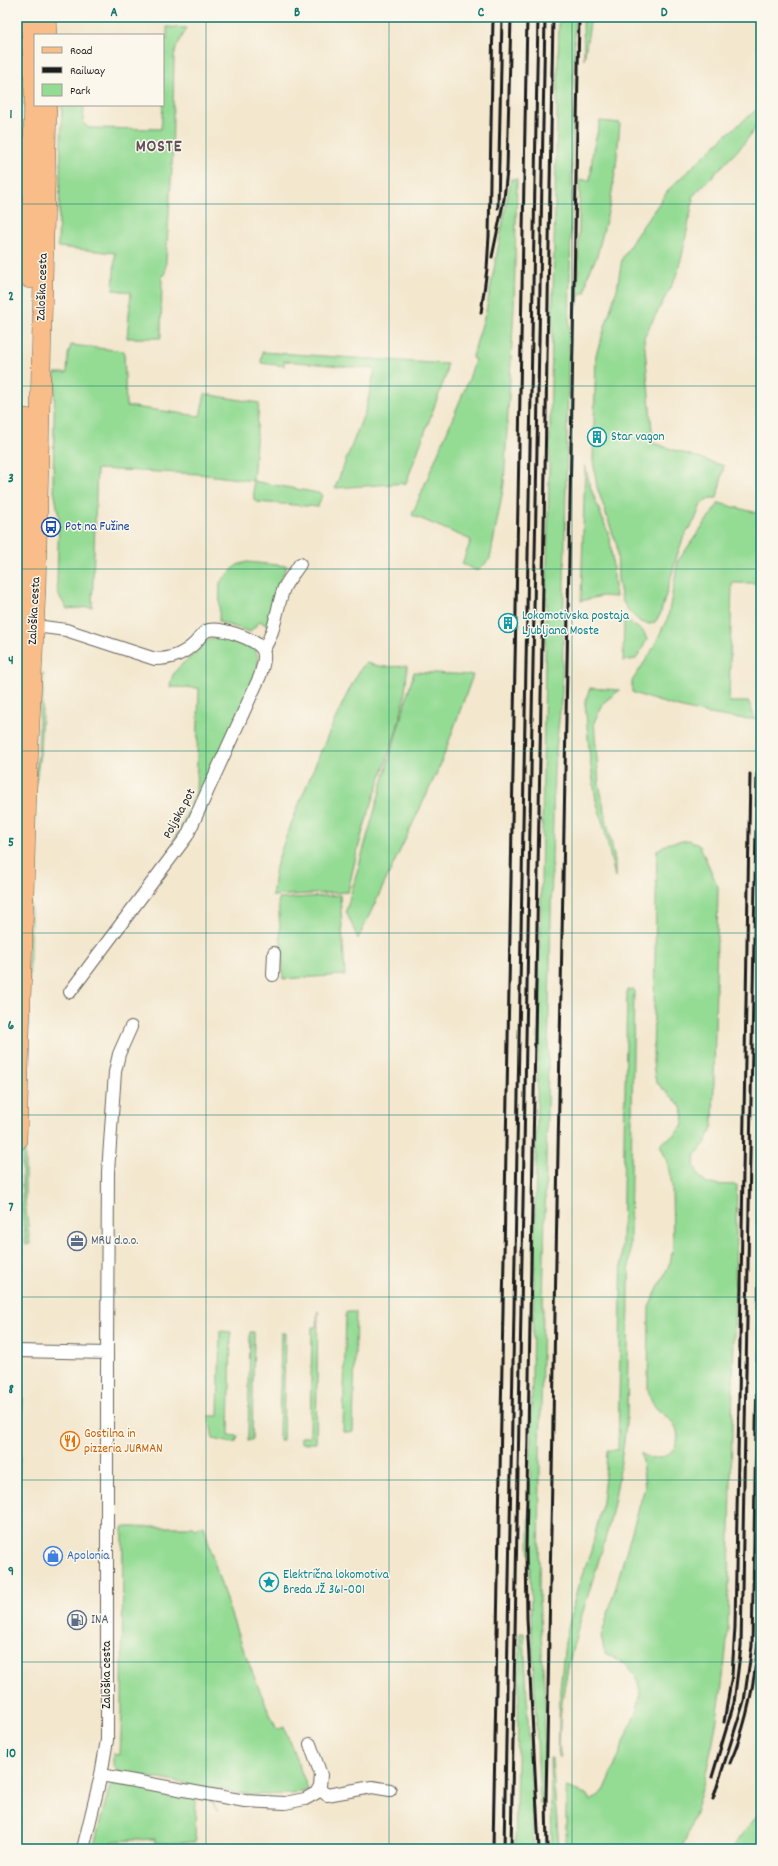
<svg xmlns="http://www.w3.org/2000/svg" width="778" height="1866" font-family="Dekko,sans-serif">
<rect width="100%" height="100%" fill="#fbf7ec"/>
<filter id="ink" filterUnits="userSpaceOnUse"><feTurbulence type="fractalNoise" baseFrequency=".025" numOctaves="2"/><feDisplacementMap in="SourceGraphic" scale="8" xChannelSelector="R" yChannelSelector="G"/><feConvolveMatrix kernelMatrix="1 2 1 2 8 2 1 2 1" color-interpolation-filters="sRGB"/></filter>
<filter id="wash" filterUnits="userSpaceOnUse"><feTurbulence type="fractalNoise" baseFrequency=".012" numOctaves="4" result="noise"/><feDisplacementMap in="SourceGraphic" scale="16" xChannelSelector="R" yChannelSelector="G"/><feGaussianBlur stdDeviation="0.9" result="paint"/><feColorMatrix in="noise" values="0 0 0 0 0 0 0 0 0 0 0 0 0 0 0 0 0 1.4 0 .05"/><feComposite in="paint" operator="in"/></filter>
<g filter="url(#wash)">
<rect width="100%" height="100%" fill="#f3e7ce"/>
<!-- green -->
<g fill="#94db94" stroke="#587c58">
<polygon points="21,17 24,17 28,106 20,424 17,426 25,106"/>
<polygon points="559,17 575,17 562,692 554,767 540,1456 539,1597 545,1704 543,1804 540,1804 531,1615 529,1537 546,612"/>
<polygon points="583,17 591,17 584,60"/>
<polygon points="167,27 187,28 176,48 174,57 172,168 165,275 162,275 161,338 127,338 131,292 113,290 115,253 58,247 62,105 84,106 83,123 89,128 161,129 163,105 163,40 167,40"/>
<polygon points="761,106 761,121 741,147 692,197 693,201 682,256 676,277 644,337 653,443 724,466 717,498 711,498 701,504 695,520 684,536 678,553 660,615 655,622 650,624 640,622 627,609 622,600 618,579 617,546 597,487 593,460 596,355 617,289 622,259 635,237 670,188 726,135"/>
<polygon points="600,121 620,123 616,167 610,204 597,256 588,275 585,293 580,293 577,306 580,180 590,180 593,150"/>
<polygon points="511,179 517,179 514,307 504,484 490,559 478,571 462,564 471,540 412,515 469,379 475,360 472,358 486,311"/>
<polygon points="71,345 124,351 126,406 200,416 205,394 259,403 253,481 318,493 322,495 318,507 257,502 254,500 253,481 200,474 97,469 92,607 67,609 58,594 57,581 59,517 53,485 55,373 67,373 68,355"/>
<polygon points="262,352 447,364 446,375 406,483 335,488 366,409 375,369 284,361 284,366 261,363"/>
<polygon points="585,465 591,489 610,538 616,597 602,596 581,601"/>
<path d="M719,503L761,514V583H732L729,702H749L755,719C720,719 664,705 632,692V681L650,654L668,617L678,561Z"/>
<polygon points="247,562 287,566 275,591 267,626 260,621 250,632 219,622 220,582 237,565"/>
<polygon points="624,619 644,632 647,640 636,659 623,661"/>
<path d="M212,638H229L255,648L258,657V671L189,823L174,841L196,793L199,688L170,687C171,668 186,663 198,650C203,645 205,641 212,638Z"/>
<path d="M366,663L383,667L407,666C407,713 385,762 371,806C361,834 354,863 348,892L272,896C274,884 274,872 278,860C285,835 352,671 366,663Z"/>
<polygon points="414,672 473,675 440,766 358,939 346,911"/>
<polygon points="42,673 44,673 40,754 34,795 25,1164 25,1200 30,1244 26,1245 22,1211 22,1164 32,795 38,754 40,675"/>
<polygon points="590,688 620,690 604,702 594,722 599,784 615,860 615,877 605,831 596,800 590,760 585,702"/>
<path d="M690,840L700,846L718,887L713,1126L706,1142L696,1154L694,1165L699,1176L707,1184L737,1185L728,1631C721,1704 710,1780 682,1849H566V1787L586,1794L591,1801L604,1791L610,1778L638,1707L640,1694L637,1677L627,1665L605,1653L601,1637L645,1487L641,1453C646,1457 651,1460 658,1458C671,1457 682,1442 676,1428C669,1412 652,1415 648,1389L649,1307L670,1263L673,1247L672,1185L667,1161L660,1144C676,1134 693,1124 678,1103C671,1095 662,1090 656,1081C654,1076 654,1068 653,1062L657,850L669,843Z"/>
<polygon points="340,895 345,975 283,979 278,899"/>
<path d="M634,989L627,1416C622,1456 617,1497 606,1536C586,1607 555,1681 560,1757H558L560,1690L565,1642L577,1589L591,1551L601,1509L606,1468L607,1450H618L627,990Z"/>
<polygon points="318,1311 316,1443 301,1443 301,1437 310,1437 312,1327 316,1327"/>
<polygon points="346,1312 356,1312 353,1432 343,1432"/>
<polygon points="220,1331 231,1332 229,1435 238,1436 236,1442 233,1443 213,1439 209,1416 218,1416"/>
<polygon points="250,1332 254,1332 252,1440 248,1440"/>
<polygon points="281,1333 285,1333 283,1441 279,1441"/>
<polygon points="18,1398 23,1398 17,1507"/>
<path d="M204,1525C222,1595 247,1664 277,1730L284,1727L308,1789L292,1794L252,1795L118,1772L113,1765V1754L120,1755L122,1713L123,1527H193L195,1529Z"/>
<polygon points="520,1633 524,1633 534,1849 515,1849"/>
<polygon points="550,1758 552,1758 559,1849 552,1849"/>
<polygon points="113,1783 208,1798 218,1811 208,1799 196,1797 195,1842 155,1843 155,1839 113,1841 112,1849 93,1849 109,1789"/>
<polygon points="761,1809 761,1849 732,1849"/>
</g>
</g>
<g filter="url(#ink)">
<g fill="none" stroke-linecap="round" stroke-linejoin="round">
<!-- street casing -->
<g stroke="#67635a" stroke-width="14">
<g id="street">
<path d="M28,625L66,630L155,659C172,659 184,654 196,642C199,638 203,633 206,631C217,625 256,639 262,649C267,656 262,668 260,676L187,836L70,992"/>
<path d="M263,650C276,631 276,609 284,588C288,580 295,572 300,564"/>
<polyline points="273,975 274,953"/>
<polyline points="17,1351 107,1353 107,1740 101,1775 83,1849"/>
<polyline points="107,1353 108,1172 115,1072 119,1054 131,1027"/>
<polyline points="101,1775 245,1801 285,1803 305,1799 316,1793 320,1786 321,1775 310,1744"/>
<polyline points="319,1789 327,1795 372,1787 390,1790"/>
</g>
</g>
<!-- primary casing -->
<g stroke="#67635a" stroke-width="20">
<g id="primary">
<polyline points="46,17 47,35"/>
<polyline points="30,279 34,93 30,17"/>
<polyline points="17,647 21,588 26,418"/>
<polyline points="17,1141 27,789 36,588 47,105"/>
</g>
</g>
<!-- street -->
<use href="#street" stroke="#fff" stroke-width="12"/>
<!-- primary -->
<use href="#primary" stroke="#f8bd89" stroke-width="19"/>
<!-- rail -->
<g stroke="#1c1c1c" stroke-width="3">
<polyline points="498,208 502,17"/>
<polyline points="492,257 504,199 507,170 511,17"/>
<polyline points="481,313 487,269 489,236 493,17"/>
<polyline points="724,1722 732,1675 735,1627 750,774"/>
<path d="M730,1763C765,1683 759,1600 761,1515"/>
<polyline points="712,1777 734,1703 741,1646 757,774"/>
<polyline points="713,1799 744,1701 752,1646 761,1160"/>
<polyline points="493,1849 527,17"/>
<polyline points="504,1849 538,17"/>
<polyline points="511,1849 545,17"/>
<polyline points="539,1849 527,1618 526,1549 553,17"/>
<polyline points="547,1849 546,1800 579,17"/>
</g>
</g>
</g>
<!-- grid -->
<path fill="none" stroke="#0f766e" stroke-width="1" stroke-opacity="0.55" d="M206,17V1849M389,17V1849M572,17V1849M17,204H761M17,386H761M17,569H761M17,751H761M17,933H761M17,1115H761M17,1297H761M17,1480H761M17,1662H761"/>
<!-- icons -->
<defs>
<g id="building-ring" transform="scale(1)"><circle r="9.5" fill="#fbf7ec" stroke="#0f9aa8" stroke-width="1.5"/><path d="M-4-6H4V6H1V3H-1V6H-4ZM-2.5-4.3h1.7v1.8h-1.7ZM.8-4.3h1.7v1.8H.8ZM-2.5-1h1.7V.8h-1.7ZM.8-1h1.7V.8H.8Z" fill="#0f9aa8"/></g>
<g id="bus-ring" transform="scale(1)"><circle r="9.5" fill="#fbf7ec" stroke="#1a4fb4" stroke-width="1.5"/><path d="M-5-6H5V4H4V6H2V4H-2V6H-4V4H-5ZM-3.5-4V0h7V-4ZM-3.5 1.2v1.5H-2V1.2ZM2 1.2v1.5H3.5V1.2Z" fill="#1a4fb4"/></g>
<g id="office-ring" transform="scale(1)"><circle r="9.5" fill="#fbf7ec" stroke="#5c6f8a" stroke-width="1.5"/><path d="M-6-3h4V-5.5h4V-3h4V5H-6ZM-1-4.5V-3h2v-1.5ZM-6 0V1H6V0Z" fill="#5c6f8a"/></g>
<g id="restaurant-ring" transform="scale(1)"><circle r="9.5" fill="#fbf7ec" stroke="#e8710a" stroke-width="1.5"/><path d="M-5-6h1v4h1v-4h1v4h1v-4h1v5L-1.5 .5V6h-2V.5L-5-1ZM5-6V6H3V1.5H1.5Q1.5-4 5-6Z" fill="#e8710a"/></g>
<g id="shop-ring" transform="scale(1)"><circle r="9.5" fill="#fbf7ec" stroke="#3f7fe0" stroke-width="1.5"/><path d="M-5-2.5h2.3a2.7 3.5 0 0 1 5.4 0H5L5.5 6h-11ZM-1.5-2.5h3a1.5 2.3 0 0 0-3 0Z" fill="#3f7fe0"/></g>
<g id="sight-ring" transform="scale(1)"><circle r="9.5" fill="#fbf7ec" stroke="#0f9aa8" stroke-width="1.5"/><path d="M0-6L1.8-2.2L6-1.7L2.9 1.2L3.7 5.4L0 3.3L-3.7 5.4L-2.9 1.2L-6-1.7L-1.8-2.2Z" fill="#0f9aa8"/></g>
<g id="fuel-ring" transform="scale(1)"><circle r="9.5" fill="#fbf7ec" stroke="#5c6f8a" stroke-width="1.5"/><path d="M-5.5-6h7V0h2V4h1.3V-2.5L3-4.5l.8-.8L6-3V5H2.5V1h-1V6h-7ZM-4.2-4.7v3.2H.2V-4.7Z" fill="#5c6f8a"/></g>
</defs>
<g fill-rule="evenodd">
<use href="#building-ring" x="597" y="437"/>
<use href="#bus-ring" x="51" y="527"/>
<use href="#building-ring" x="508" y="623"/>
<use href="#office-ring" x="77" y="1241"/>
<use href="#restaurant-ring" x="70" y="1441"/>
<use href="#shop-ring" x="53" y="1556"/>
<use href="#sight-ring" x="269" y="1582"/>
<use href="#fuel-ring" x="77" y="1620"/>
</g>
<g text-anchor="middle" dominant-baseline="central" stroke-width="3" stroke-linejoin="round" paint-order="stroke">
<!-- street labels -->
<g font-size="13" fill="#1c1c1c" stroke="#fbf7ec">
<text transform="translate(43 287) rotate(-88)">Zaloška cesta</text>
<text transform="translate(35 611) rotate(-87)">Zaloška cesta</text>
<text transform="translate(180 814) rotate(-62)">Poljska pot</text>
<text transform="translate(107 1675) rotate(-90)">Zaloška cesta</text>
</g>
<!-- culture labels -->
<g font-size="13" fill="#0d838f" stroke="#fbf7ec" text-anchor="start">
<text x="611" y="437">Star vagon</text>
<text x="522" y="616">Lokomotivska postaja<tspan x="522" dy="15">Ljubljana Moste</tspan></text>
<text x="283" y="1575">Električna lokomotiva<tspan x="283" dy="15">Breda JŽ 361-001</tspan></text>
</g>
<!-- transit labels -->
<g font-size="13" fill="#164399" stroke="#fbf7ec" text-anchor="start">
<text x="65" y="527">Pot na Fužine</text>
</g>
<!-- service labels -->
<g font-size="13" fill="#4e5e75" stroke="#fbf7ec" text-anchor="start">
<text x="91" y="1241">MRU d.o.o.</text>
<text x="91" y="1620">INA</text>
</g>
<!-- food labels -->
<g font-size="13" fill="#c56008" stroke="#fbf7ec" text-anchor="start">
<text x="84" y="1434">Gostilna in<tspan x="84" dy="15">pizzeria JURMAN</tspan></text>
</g>
<!-- shop labels -->
<g font-size="13" fill="#366cbe" stroke="#fbf7ec" text-anchor="start">
<text x="67" y="1556">Apolonia</text>
</g>
<!-- district labels -->
<g font-size="17" font-weight="bold" letter-spacing="1" fill="#63505b" stroke="#fbf7ec">
<text x="159" y="148">MOSTE</text>
</g>
</g>
<!-- margin -->
<rect width="778" height="1866" fill="none" stroke="#fbf7ec" stroke-width="44"/>
<!-- legend -->
<rect x="34" y="34" width="130" height="72" fill="#fbf7ec" stroke="#a29f99"/>
<rect x="42" y="47" width="20" height="6" fill="#f8bd89" stroke="#a29f99"/>
<text x="70" y="54" font-size="12" fill="#1c1c1c">Road</text>
<rect x="42" y="67" width="20" height="6" fill="#1c1c1c" stroke="#a29f99"/>
<text x="70" y="74" font-size="12" fill="#1c1c1c">Railway</text>
<rect x="42" y="84" width="20" height="12" fill="#94db94" stroke="#a29f99"/>
<text x="70" y="94" font-size="12" fill="#1c1c1c">Park</text>
<rect x="22" y="22" width="734" height="1822" fill="none" stroke="#0f766e" stroke-width="1.5"/>
<g font-size="13" text-anchor="middle" font-weight="bold" fill="#0f766e">
<text x="114" y="16">A</text>
<text x="297" y="16">B</text>
<text x="481" y="16">C</text>
<text x="664" y="16">D</text>
<text x="11" y="118">1</text>
<text x="11" y="300">2</text>
<text x="11" y="482">3</text>
<text x="11" y="664">4</text>
<text x="11" y="846">5</text>
<text x="11" y="1029">6</text>
<text x="11" y="1211">7</text>
<text x="11" y="1393">8</text>
<text x="11" y="1575">9</text>
<text x="11" y="1757">10</text>
</g>
</svg>
